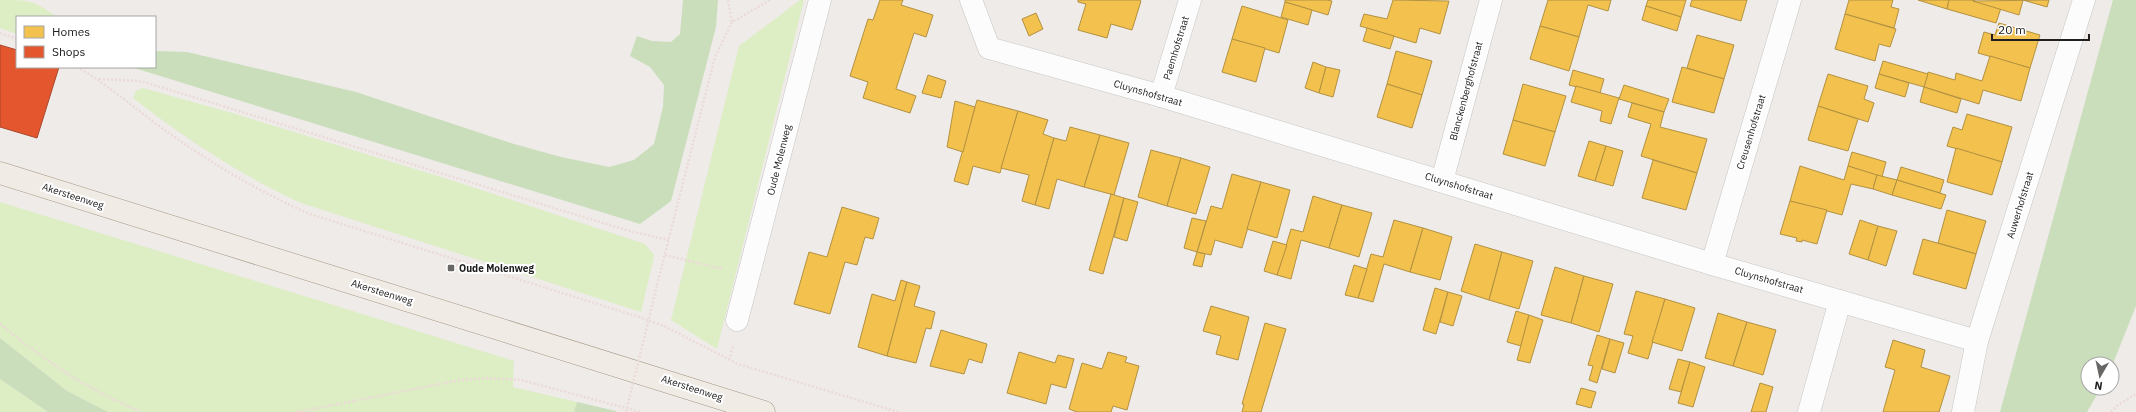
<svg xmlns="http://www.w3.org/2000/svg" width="2136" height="412" font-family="'IBM Plex Sans',sans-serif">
<rect width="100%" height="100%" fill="#eeebe8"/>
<!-- grass -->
<g fill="#ddedc4">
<path d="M0,0C29,0 33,0 57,17H17V34L0,28Z"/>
<polygon points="800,0 804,0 717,349 671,320 739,46"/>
<path d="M143,88L232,113L454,181L645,244L654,255L653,261L641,312L301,203C240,175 186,139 133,98L136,91Z"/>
<polygon points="0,202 514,361 513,387 577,402 574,412 108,412 67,391 0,338"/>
<polygon points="0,379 48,412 0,412"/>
</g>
<!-- forest -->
<g fill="#cadebb">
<polygon points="683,0 718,0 716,27 671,201 640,224 131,67 155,67 156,51 187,52 356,92 514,144 561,157 609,167 634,160 654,144 663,107 664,85 650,67 630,56 637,36 652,41 671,42 680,34"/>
<polygon points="2113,0 2136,0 2136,306 2112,366 2112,364 2088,364 2088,388 2101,388 2087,412 2000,412"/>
<polygon points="0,338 67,391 108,412 48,412 0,379"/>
<polygon points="577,402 616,411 616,412 574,412"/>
</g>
<!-- homes -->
<g fill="#f2c14e" stroke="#b39140">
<polygon points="880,0 903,0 901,5 933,15 926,37 914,33 896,89 916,96 910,113 863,98 868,82 850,76 868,19 873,20"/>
<polygon points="1078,0 1139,0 1141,1 1132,30 1111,24 1107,38 1078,30 1086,4 1078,2"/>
<polygon points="1285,0 1327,0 1332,1 1328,15 1285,2"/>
<polygon points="1393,0 1449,1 1440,34 1420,28 1416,43 1360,26 1364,14 1387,19"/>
<polygon points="1548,0 1611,0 1608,11 1588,5 1579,37 1540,26"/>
<polygon points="1648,0 1686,0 1681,17 1646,6"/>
<polygon points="1692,0 1747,0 1741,21 1690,6"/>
<polygon points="1849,0 1893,0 1891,7 1899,9 1894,28 1845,14"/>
<polygon points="1918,0 1949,0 1947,9"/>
<polygon points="1949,0 1971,0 2001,8 1996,23 1947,9"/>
<polygon points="2023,0 2019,15 1973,1 2049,0 2047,7"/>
<polygon points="1285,2 1312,10 1308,25 1281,17"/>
<polygon points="1242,6 1288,20 1279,53 1232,39"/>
<polygon points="1646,6 1681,17 1677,31 1642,20"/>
<polygon points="1036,13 1043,29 1029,36 1022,19"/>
<polygon points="1845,14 1896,29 1890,47 1879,44 1875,61 1835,49"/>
<polygon points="1999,23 2040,35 2030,68 1978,53 1984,32 1995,35"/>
<polygon points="1540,26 1579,37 1569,71 1530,59"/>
<polygon points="1367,28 1394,36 1390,49 1363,41"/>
<polygon points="1697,35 1734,45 1724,79 1687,68"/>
<polygon points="1232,39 1265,48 1256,82 1222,72"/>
<polygon points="1396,51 1432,61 1422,95 1387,84"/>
<polygon points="1990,56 2030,68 2021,101 1983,90 1979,104 1924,87 1928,72 1955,80 1956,73 1982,81"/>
<polygon points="1883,61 1928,74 1924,87 1879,74"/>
<polygon points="1313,62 1326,67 1319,93 1305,88"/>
<polygon points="1326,67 1340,70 1333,97 1319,93"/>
<polygon points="1682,67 1724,79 1714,113 1672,102"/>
<polygon points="1573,70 1604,79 1600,93 1569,85"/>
<polygon points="1828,74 1868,86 1864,99 1874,103 1868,122 1818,106"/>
<polygon points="1879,74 1909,83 1905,97 1875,88"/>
<polygon points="928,75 946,81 941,98 922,93"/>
<polygon points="1387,84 1422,95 1412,128 1377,117"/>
<polygon points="1523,84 1566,96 1555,132 1513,120"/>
<polygon points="1624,85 1669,99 1664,112 1619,99"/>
<polygon points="1576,86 1619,98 1611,124 1600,121 1602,111 1571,102"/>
<polygon points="1924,87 1961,99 1957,113 1920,102"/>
<polygon points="977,100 1018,111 1000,173 973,166 968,185 954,181"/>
<polygon points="955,101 975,107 963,152 947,147"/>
<polygon points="1632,103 1664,112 1660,127 1707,139 1697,173 1641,156 1651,124 1628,117"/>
<polygon points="1818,106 1858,119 1848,151 1808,140"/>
<polygon points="1018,111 1048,120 1043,134 1054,138 1035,205 1022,201 1029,175 1001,168"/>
<polygon points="1967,114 2012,127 2002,162 1947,146 1953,127 1962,130"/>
<polygon points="1513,120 1555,132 1545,166 1503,154"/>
<polygon points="1070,127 1100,135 1084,187 1057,179 1049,209 1035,205 1054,138 1066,141"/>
<polygon points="1100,135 1129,143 1114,195 1084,187"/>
<polygon points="1589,141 1606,146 1595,181 1578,176"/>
<polygon points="1606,146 1623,151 1613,186 1595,181"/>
<polygon points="1956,148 2002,162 1992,195 1947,182"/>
<polygon points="1151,150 1181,158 1167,206 1138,197"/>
<polygon points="1852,152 1886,162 1882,177 1848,166"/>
<polygon points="1181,158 1210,167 1196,214 1167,206"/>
<polygon points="1653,160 1697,173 1686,210 1642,198"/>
<polygon points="1800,166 1844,180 1848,166 1877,175 1873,189 1851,184 1842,215 1790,201"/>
<polygon points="1901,167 1944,180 1940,193 1897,180"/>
<polygon points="1232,174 1261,182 1242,248 1215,240 1211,255 1197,252 1211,206 1222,209"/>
<polygon points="1877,175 1897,180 1892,195 1873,189"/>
<polygon points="1897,180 1946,195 1941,209 1892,195"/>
<polygon points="1261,182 1290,190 1277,238 1247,229"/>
<polygon points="1111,194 1124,198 1103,274 1089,270"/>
<polygon points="1313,196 1342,205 1329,248 1301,240 1291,279 1277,275 1291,229 1303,232"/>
<polygon points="1124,198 1138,202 1127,241 1114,237"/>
<polygon points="1790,201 1827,210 1817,244 1802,240 1802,242 1796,241 1797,238 1780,234"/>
<polygon points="1342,205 1372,213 1359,257 1329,248"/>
<polygon points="842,207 879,218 873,239 865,237 857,265 845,262 830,314 794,304 809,252 827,257"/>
<polygon points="1947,210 1986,221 1976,254 1938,243"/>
<polygon points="1192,218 1206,221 1197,252 1184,248"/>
<polygon points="1394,220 1423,228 1410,272 1384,264 1373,302 1358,298 1371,254 1383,257"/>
<polygon points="1860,220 1878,226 1868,260 1849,254"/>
<polygon points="1878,226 1897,231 1886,266 1868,260"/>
<polygon points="1423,228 1452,237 1440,280 1410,272"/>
<polygon points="1923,239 1976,254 1966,289 1913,274"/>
<polygon points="1273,241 1287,245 1277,275 1264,271"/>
<polygon points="1475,244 1502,252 1489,300 1461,291"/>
<polygon points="1197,252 1205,254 1202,267 1193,265"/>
<polygon points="1502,252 1533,261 1519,309 1489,300"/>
<polygon points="1354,265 1367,269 1358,298 1345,295"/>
<polygon points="1555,267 1584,276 1571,323 1541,315"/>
<polygon points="1584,276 1613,284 1599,332 1571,323"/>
<polygon points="901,280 907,282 887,356 858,347 872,294 895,301"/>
<polygon points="907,282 920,286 914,306 935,312 931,329 926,328 916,363 887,356"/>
<polygon points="1435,288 1448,292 1436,334 1423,330"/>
<polygon points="1636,291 1665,299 1648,359 1628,353 1633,336 1624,334"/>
<polygon points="1448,292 1462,296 1453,326 1440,322"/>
<polygon points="1665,299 1695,308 1682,351 1652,342"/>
<polygon points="1211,306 1249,317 1238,360 1216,354 1221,336 1203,331"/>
<polygon points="1516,311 1529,315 1521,346 1507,342"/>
<polygon points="1718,313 1747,322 1733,366 1705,358"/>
<polygon points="1529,315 1543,320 1530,363 1517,360"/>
<polygon points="1747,322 1776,330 1763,375 1733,366"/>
<polygon points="1265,323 1286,329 1261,412 1242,412 1244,404 1242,404"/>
<polygon points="941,330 987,344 982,363 969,359 964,374 930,366"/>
<polygon points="1597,335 1610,339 1597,383 1589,380 1593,366 1588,365"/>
<polygon points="1610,339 1624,343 1615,373 1602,369"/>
<polygon points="1893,340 1925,350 1921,367 1950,376 1939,412 1883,412 1895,370 1885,367"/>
<polygon points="1019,352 1055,363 1058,355 1074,359 1066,388 1051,384 1046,404 1007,393"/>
<polygon points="1108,352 1127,357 1125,362 1139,366 1127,410 1113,406 1111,412 1077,412 1069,409 1082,363 1102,369"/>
<polygon points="1678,359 1690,362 1681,392 1669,389"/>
<polygon points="1690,362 1705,367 1693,407 1678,403"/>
<polygon points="1760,383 1773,387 1766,412 1751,412"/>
<polygon points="1581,388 1596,392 1591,408 1576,404"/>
</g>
<!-- shops -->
<polygon fill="#e4572e" stroke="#a9462a" points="0,45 17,50 17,67 59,67 37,138 0,127"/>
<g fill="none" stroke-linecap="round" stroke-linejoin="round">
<!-- minor casing -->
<g stroke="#c7c6c4" stroke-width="23">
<g id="minor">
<polyline points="971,0 989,48 1161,96 1712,264 1977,341"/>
<polyline points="1161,96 1190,0"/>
<polyline points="1442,181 1491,0"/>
<polyline points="1712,264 1790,0"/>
<polyline points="737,320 820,0"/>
<polyline points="1809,412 1840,301"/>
<polyline points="1963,412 1977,341 2084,0"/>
</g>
</g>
<!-- major casing -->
<g stroke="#a59784" stroke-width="23">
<polyline id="major" points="0,173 764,412"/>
</g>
<!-- path -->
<g stroke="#ecdad9" stroke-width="2.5" stroke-dasharray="2 2" stroke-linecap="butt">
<polyline points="728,0 732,22"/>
<polyline points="0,33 17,39"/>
<path d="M77,67C109,85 136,110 166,131C211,163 259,192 310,214L639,317L664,326L738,364L898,412"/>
<polyline points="99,79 141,81 629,231 669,240"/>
<polyline points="665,255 722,269"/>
<polyline points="457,266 459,260"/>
<polyline points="657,285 715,57 732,22 770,0"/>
<path d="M0,324C46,361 87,390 142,412"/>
<polyline points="729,360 733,346"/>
<polyline points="297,412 461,380 487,378 521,380 641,412"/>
<polyline points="2111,412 2118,405 2136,394"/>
</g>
<!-- minor -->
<use href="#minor" stroke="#fcfcfc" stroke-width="22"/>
<!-- major -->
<use href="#major" stroke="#f1ebe5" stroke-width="22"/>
<!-- path-bridge -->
<polyline stroke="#ecdad9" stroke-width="2.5" stroke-dasharray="2 2" stroke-linecap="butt" points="626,412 657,285"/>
</g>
<!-- markers -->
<rect fill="#686766" stroke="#fff" stroke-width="1.5" x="447" y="264" width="8" height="8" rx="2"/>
<g text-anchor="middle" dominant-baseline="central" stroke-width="4" stroke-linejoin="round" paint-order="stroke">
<!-- street labels -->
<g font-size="10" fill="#202020" stroke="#fff">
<text transform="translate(1176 48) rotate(-73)">Paemhofstraat</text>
<text transform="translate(1466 91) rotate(-75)">Blanckenberghofstraat</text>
<text transform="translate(1148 93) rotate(16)">Cluynshofstraat</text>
<text transform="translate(1751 132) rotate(-73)">Creusenhofstraat</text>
<text transform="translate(779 160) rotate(-76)">Oude Molenweg</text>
<text transform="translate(1459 186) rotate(17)">Cluynshofstraat</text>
<text transform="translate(73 196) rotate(18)">Akersteenweg</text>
<text transform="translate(2020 205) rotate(-73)">Auwerhofstraat</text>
<text transform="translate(1769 280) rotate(16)">Cluynshofstraat</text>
<text transform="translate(382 292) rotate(17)">Akersteenweg</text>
<text transform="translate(692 388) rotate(18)">Akersteenweg</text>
</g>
<!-- poi labels -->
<g font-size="10" font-weight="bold" fill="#202020" stroke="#fff" text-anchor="start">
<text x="459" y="268">Oude Molenweg</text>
</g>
</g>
<!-- legend -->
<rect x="16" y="16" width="140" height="52" fill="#ffffff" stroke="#a6a6a6"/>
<rect x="24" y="26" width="20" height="12" fill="#f2c14e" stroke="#a6a6a6"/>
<text x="52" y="36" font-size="12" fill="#202020">Homes</text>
<rect x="24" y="46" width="20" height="12" fill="#e4572e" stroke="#a6a6a6"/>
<text x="52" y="56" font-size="12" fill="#202020">Shops</text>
<!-- north arrow -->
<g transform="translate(2100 376) rotate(189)"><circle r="19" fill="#ffffff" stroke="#a6a6a6"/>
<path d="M0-3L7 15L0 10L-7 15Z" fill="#686766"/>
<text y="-6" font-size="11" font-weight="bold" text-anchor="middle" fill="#202020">N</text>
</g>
<!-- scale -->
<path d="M1992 34v6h97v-6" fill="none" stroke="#202020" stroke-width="2"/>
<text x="1998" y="34" font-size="12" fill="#202020" stroke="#ffffff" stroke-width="3" paint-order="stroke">20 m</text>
</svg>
